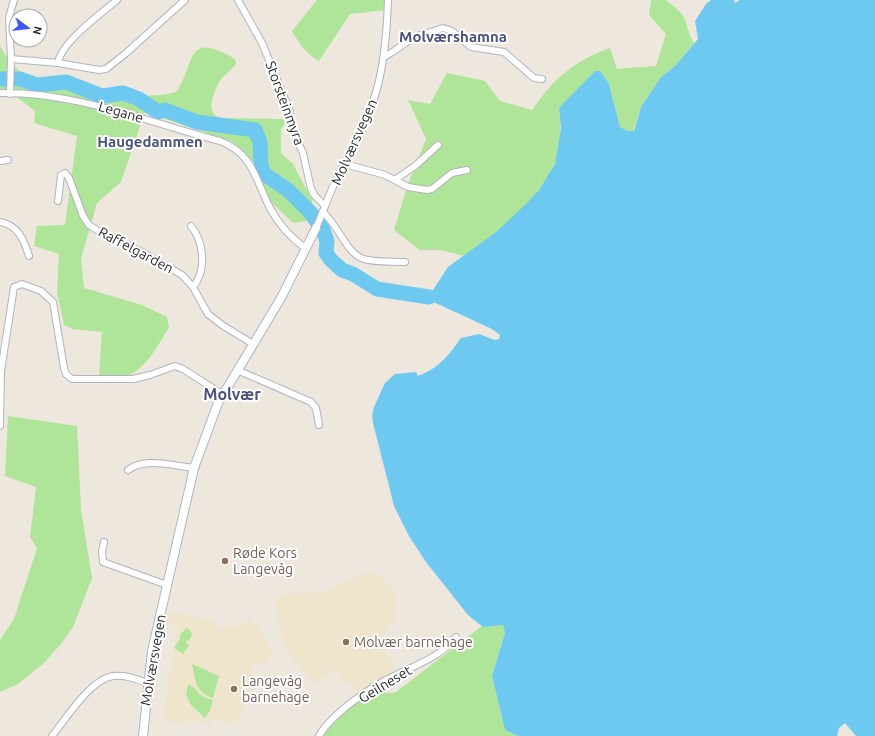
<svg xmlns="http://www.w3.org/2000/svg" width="875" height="736" font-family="Ubuntu,sans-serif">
<rect width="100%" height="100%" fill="#ede7dd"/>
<!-- education -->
<g fill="#efe5cc">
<polygon points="371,571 380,575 395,593 397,618 376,640 395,668 358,694 348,681 345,683 337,672 338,670 336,668 314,684 283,646 275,595 323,592"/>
<polygon points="170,611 213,621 221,628 242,626 249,618 258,627 273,655 263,664 254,661 237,726 213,719 212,725 189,720 188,726 168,722 164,718 170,670 172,670 175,656 173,652 177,634 175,626 167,620"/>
</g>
<!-- green -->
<g fill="#afe599">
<path d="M317,0H389L387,10L350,14L319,61C307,55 298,42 292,31Z"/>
<path d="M651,0H666C671,5 680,10 683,16C688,25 688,34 694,43L675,66L661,77L641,107L633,131H628L620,127L609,84L559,108C561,126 562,148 554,165C536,203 498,232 464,256L441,250H420L394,230L408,184L426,139L408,100L430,104L447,73L485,81L500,101L532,110C554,78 574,61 610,48L617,69L656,66L666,34L649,15Z"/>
<path d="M0,46C7,58 18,73 31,79C54,89 157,103 177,91C196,62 185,30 235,59L236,64C232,70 226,73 222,78C216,85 207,107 214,114C216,117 220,117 223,118L288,119L281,129V153L293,164L312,200L311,220L293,223L268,199L254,162L233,142L145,112L121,182L97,203L81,259L84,288L142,305L167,317L169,327C159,344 146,369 127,376C119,379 106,377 99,377L102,332L72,329L64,325L57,293L59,254L34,246L37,226L65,225L77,136L34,123L35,111L10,92H0Z"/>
<polygon points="8,416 77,426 81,510 92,578 73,627 60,645 43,664 18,684 0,692 0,640 14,619 37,548 30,537 36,487 5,476"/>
<path d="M494,625H503L505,633L492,676L505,730L518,736H319L335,722L355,698L373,681C378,690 386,696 396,692L482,626Z"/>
<polygon points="186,628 190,630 192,634 190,639 185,642 189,645 183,654 174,648 180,639 180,635"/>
<path d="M192,664L219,676L213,698C196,693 195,680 192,664Z"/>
<path d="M188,684C200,689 195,696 213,700L210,711L205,718L191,705L186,695Z"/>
</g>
<!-- water -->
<path fill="#6ec9f1" d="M711,0H734L735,3L740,0H875V736H856L845,723L839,728L837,736H518L505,730L492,676L505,633L503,625L483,627L468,615L426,562L409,536L394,506L373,423L372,416L374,407L385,383L395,374L416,372L418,376C438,369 449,355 461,338L479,334L495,340L499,339L500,335L492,329L427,299L448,267L496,232L526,204L539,190L555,164L561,128L559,108L595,71H600L609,84L620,127L628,131H634L641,107L661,77L675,66L698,39L695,21L706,4Z"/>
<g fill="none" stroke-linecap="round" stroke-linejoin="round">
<!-- river -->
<polyline stroke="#6ec9f1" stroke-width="15" points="0,79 20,79 37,85 66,82 102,96 123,93 139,99 158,112 165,110 197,122 255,130 260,142 261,165 264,174 288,190 310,212 323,230 327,241 326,253 331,260 342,270 353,274 377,289 429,297"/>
<!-- minor casing -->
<g stroke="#b1b3bf" stroke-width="8">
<g id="minor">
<polyline points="238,0 262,43 289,109 293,132 303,153 311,189 315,196 325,206"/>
<polyline points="384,57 394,51 414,37 443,28 452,31 471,47 504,52 534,78 542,79"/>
<polyline points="11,59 58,63 99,70 106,69 125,54 185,0"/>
<path d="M58,63C61,42 101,14 117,0"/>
<path d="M0,93C77,92 147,122 220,141C254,154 255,180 270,208C279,225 290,237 305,248"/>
<polyline points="10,94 11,59 9,17 14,0"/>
<polyline points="0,161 8,160"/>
<polyline points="345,164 385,175 408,187 427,190 432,189 452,173 467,170"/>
<polyline points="396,179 415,166 438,145"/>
<polyline points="58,201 61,175 65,173 69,178 83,216 89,225 100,232 142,252 182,275 193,287 208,314 222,325 253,344"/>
<path d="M323,212C336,223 347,252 361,258C373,263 391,261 405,262"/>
<path d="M0,222C18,225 24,240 29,256"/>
<path d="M191,226C204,242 207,270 193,287"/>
<path d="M316,228C324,210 330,191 339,174C354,146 370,117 378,85C385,57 387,29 388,0"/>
<polyline points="237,370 311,402 316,408 319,425"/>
<polyline points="0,426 1,371 14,287 22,284 41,291 53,302 64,368 66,374 72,379 133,379 150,375 175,366 183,369 222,394"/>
<path d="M128,470C145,457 174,466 194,468"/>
<polyline points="104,542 102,552 103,562 167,585"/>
<path d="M52,736C66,719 91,678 114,676C126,675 136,679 148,683"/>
<path d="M319,736C332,713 372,686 396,675C416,665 442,656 456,637"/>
</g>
</g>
<!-- tertiary casing -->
<g stroke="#b1b3bf" stroke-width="10">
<polyline id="tertiary" points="143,736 152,651 194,468 218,403 281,298 316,228"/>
</g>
<!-- minor -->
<use href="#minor" stroke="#fff" stroke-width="6"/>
<!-- tertiary -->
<use href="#tertiary" stroke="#fff" stroke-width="8"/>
</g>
<!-- markers -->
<g fill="#8d6e63" stroke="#fff" stroke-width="1.5">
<circle cx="225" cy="561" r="4"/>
<circle cx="346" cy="642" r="4"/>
<circle cx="234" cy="689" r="4"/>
</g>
<g text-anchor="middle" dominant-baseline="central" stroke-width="4" stroke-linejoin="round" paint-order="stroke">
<!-- street labels -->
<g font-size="14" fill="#2b2b2b" stroke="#fff">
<text transform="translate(285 103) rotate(70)">Storsteinmyra</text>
<text transform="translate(121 112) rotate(16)">Legane</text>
<text transform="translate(354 142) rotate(-66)">Molværsvegen</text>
<text transform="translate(136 250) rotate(28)">Raffelgarden</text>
<text transform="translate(153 660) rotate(-80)">Molværsvegen</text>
<text transform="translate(385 684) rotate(-31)">Geilneset</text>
</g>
<!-- education labels -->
<g font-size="14" fill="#785e54" stroke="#fff" text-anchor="start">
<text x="233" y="553">Røde Kors<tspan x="233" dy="16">Langevåg</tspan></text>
<text x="354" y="642">Molvær barnehage</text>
<text x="242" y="681">Langevåg<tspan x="242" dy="16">barnehage</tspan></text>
</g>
<!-- neighbourhood labels -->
<g font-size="15" font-weight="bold" fill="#4a517d" stroke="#fff">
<text x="453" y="36">Molværshamna</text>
<text x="150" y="141">Haugedammen</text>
</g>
<!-- quarter labels -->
<g font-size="16" font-weight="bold" fill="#4a517d" stroke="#fff">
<text x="232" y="394">Molvær</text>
</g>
</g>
<!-- north arrow -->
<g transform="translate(28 28) rotate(105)"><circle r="19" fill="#ffffff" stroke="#aaaaaa"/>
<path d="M0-3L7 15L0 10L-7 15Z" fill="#3a56fd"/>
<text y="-6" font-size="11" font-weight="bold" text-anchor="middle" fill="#2b2b2b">N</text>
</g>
</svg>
